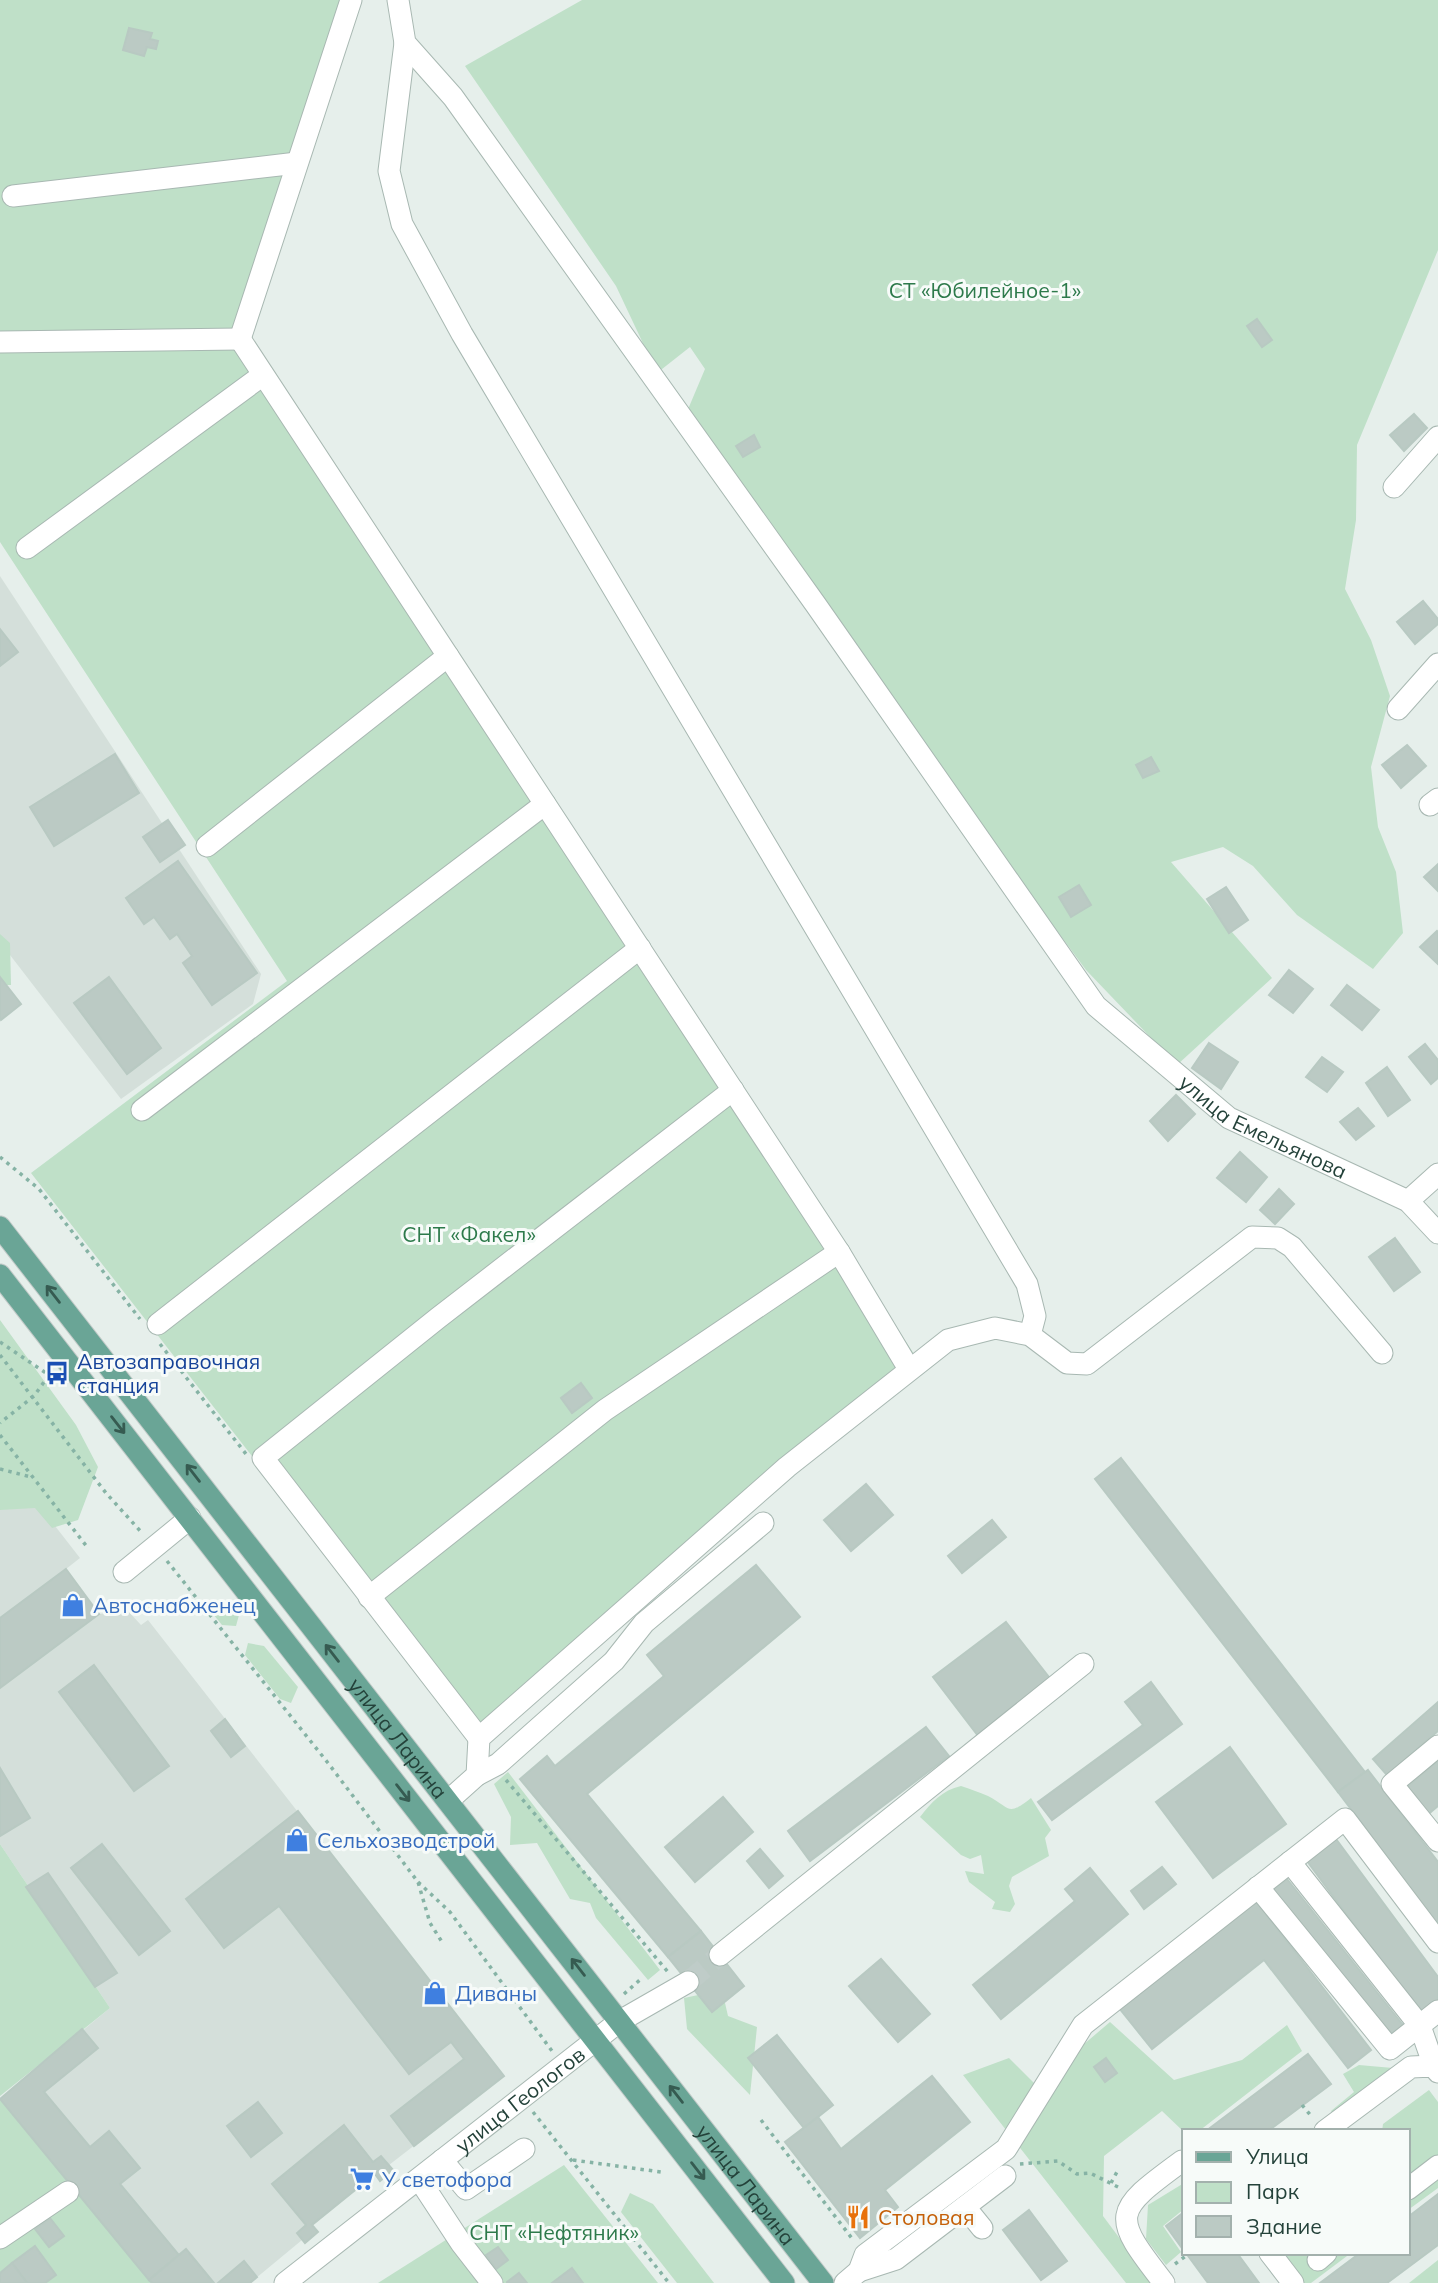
<svg xmlns="http://www.w3.org/2000/svg" width="1438" height="2283" font-family="Mulish,sans-serif">
<rect width="100%" height="100%" fill="#e6efeb"/>
<!-- built -->
<g fill="#d4dfda">
<polygon points="0,576 261,974 253,1004 121,1099 0,942"/>
<polygon points="20,1481 80,1558 66,1569 99,1614 128,1611 141,1625 148,1620 504,2076 389,2165 393,2170 380,2181 374,2174 353,2191 313,2225 318,2232 305,2243 302,2240 250,2283 152,2283 0,2099 110,2008 0,1844 0,1497"/>
</g>
<!-- green -->
<g fill="#bfe0c8">
<polygon points="0,0 347,0 250,338 914,1354 469,1734 31,1173 287,981 0,542"/>
<polygon points="582,0 1438,0 1438,250 1357,445 1356,520 1345,589 1371,640 1390,696 1371,767 1378,827 1396,872 1403,933 1373,969 1297,915 1253,866 1223,847 1171,862 1272,978 1177,1065 1086,970 816,605 686,414 705,369 690,347 657,373 616,286 465,66"/>
<polygon points="0,934 10,943 11,985 0,985"/>
<polygon points="0,1320 76,1425 98,1467 78,1520 52,1528 35,1508 0,1510"/>
<polygon points="230,1604 239,1615 236,1626 222,1625 213,1614 216,1605"/>
<polygon points="248,1643 264,1646 298,1687 291,1703 280,1699 245,1655"/>
<polygon points="508,1772 660,1970 648,1980 596,1918 590,1903 570,1899 537,1843 510,1845 511,1817 494,1784"/>
<path d="M961,1786C970,1789 979,1792 988,1796C1011,1808 1007,1817 1031,1798L1051,1830L1045,1838L1049,1856L1012,1877L1009,1886L1015,1904L1010,1912L992,1909L995,1902L969,1882L965,1871L984,1874L981,1855L970,1859L961,1855L920,1817C931,1803 942,1790 961,1786Z"/>
<polygon points="0,1844 110,2008 0,2096"/>
<polygon points="722,1990 728,2016 757,2027 750,2095 687,2029 684,1998"/>
<polygon points="1110,2022 1174,2080 1242,2060 1287,2025 1302,2051 1199,2131 1184,2132 1162,2111 1104,2156 1103,2216 1153,2283 1126,2283 963,2075 1009,2058 1036,2085"/>
<polygon points="1359,2065 1404,2069 1336,2119 1331,2111 1354,2092 1343,2074"/>
<polygon points="1429,2090 1438,2102 1438,2188 1408,2210 1408,2131 1382,2131 1383,2124"/>
<polygon points="0,2099 152,2283 0,2283"/>
<polygon points="564,2165 658,2283 378,2283"/>
<polygon points="1184,2183 1184,2209 1163,2226 1181,2252 1166,2265 1146,2239 1148,2205"/>
<polygon points="630,2193 653,2204 714,2283 677,2283 621,2212"/>
<polygon points="1279,2253 1351,2253 1311,2283 1304,2283"/>
<polygon points="1438,2260 1438,2283 1409,2283"/>
</g>
<!-- building -->
<g fill="#bbcac4" stroke="#b8c9c2" stroke-width="2">
<polygon points="129,28 152,33 150,39 158,41 156,49 147,47 144,56 123,50"/>
<polygon points="1257,319 1272,340 1262,347 1247,326"/>
<polygon points="1414,414 1427,428 1404,451 1390,435"/>
<polygon points="754,435 760,447 743,457 736,446"/>
<polygon points="1423,601 1438,619 1438,624 1415,644 1397,622"/>
<polygon points="0,629 18,652 0,666"/>
<polygon points="1407,745 1426,766 1401,788 1382,765"/>
<polygon points="115,754 139,793 54,846 30,807"/>
<polygon points="1151,757 1159,771 1143,778 1136,765"/>
<polygon points="168,820 185,845 160,862 143,837"/>
<polygon points="178,861 257,973 212,1005 183,963 192,956 177,934 170,939 154,917 144,924 126,898"/>
<polygon points="1438,864 1438,891 1424,877"/>
<polygon points="1079,885 1091,905 1071,917 1059,897"/>
<polygon points="1226,887 1248,920 1229,933 1207,899"/>
<polygon points="1437,931 1438,932 1438,964 1420,947"/>
<polygon points="1289,970 1313,989 1293,1013 1269,995"/>
<polygon points="0,977 21,1004 1,1020 0,1018"/>
<polygon points="109,977 161,1048 127,1074 74,1003"/>
<polygon points="1347,985 1379,1010 1362,1030 1331,1005"/>
<polygon points="1209,1043 1238,1062 1221,1089 1192,1068"/>
<polygon points="1425,1044 1438,1060 1438,1078 1431,1084 1409,1057"/>
<polygon points="1322,1057 1343,1072 1327,1092 1306,1077"/>
<polygon points="1387,1067 1410,1100 1388,1116 1366,1083"/>
<polygon points="1176,1095 1195,1114 1168,1141 1150,1121"/>
<polygon points="1358,1108 1374,1126 1356,1140 1340,1122"/>
<polygon points="1240,1152 1267,1177 1246,1202 1217,1178"/>
<polygon points="1279,1189 1294,1204 1275,1224 1260,1210"/>
<polygon points="1395,1238 1420,1272 1394,1291 1369,1257"/>
<polygon points="581,1383 592,1398 572,1413 561,1398"/>
<polygon points="1121,1458 1365,1772 1338,1792 1095,1479"/>
<polygon points="866,1484 893,1515 851,1551 824,1520"/>
<polygon points="992,1520 1006,1537 962,1573 948,1556"/>
<polygon points="756,1565 800,1617 587,1794 701,1931 668,1957 520,1779 547,1756 555,1766 664,1676 647,1655"/>
<polygon points="66,1569 99,1614 0,1688 0,1618"/>
<polygon points="1006,1622 1052,1681 979,1737 933,1677"/>
<polygon points="94,1665 169,1766 134,1791 59,1692"/>
<polygon points="1151,1682 1182,1724 1052,1820 1038,1802 1143,1725 1125,1702"/>
<polygon points="1438,1702 1438,1731 1387,1775 1373,1759"/>
<polygon points="225,1719 245,1746 231,1757 211,1731"/>
<polygon points="926,1727 949,1756 810,1861 788,1831"/>
<polygon points="1230,1747 1286,1824 1213,1878 1156,1802"/>
<polygon points="1438,1761 1438,1806 1426,1816 1404,1789"/>
<polygon points="0,1768 30,1818 0,1836"/>
<polygon points="1368,1770 1438,1862 1438,1924 1338,1792"/>
<polygon points="723,1797 753,1832 695,1882 665,1847"/>
<polygon points="298,1811 504,2076 414,2146 391,2116 464,2059 451,2042 409,2074 279,1906 224,1948 186,1899"/>
<polygon points="1336,1839 1438,1977 1438,2001 1420,2014 1307,1861"/>
<polygon points="102,1844 170,1931 139,1955 71,1868"/>
<polygon points="760,1849 783,1876 769,1888 747,1861"/>
<polygon points="1162,1867 1176,1884 1144,1909 1131,1891"/>
<polygon points="1090,1868 1128,1914 1001,2019 973,1985 1075,1901 1065,1889"/>
<polygon points="48,1873 117,1973 95,1987 26,1887"/>
<polygon points="1287,1879 1403,2025 1388,2037 1271,1891"/>
<polygon points="1255,1900 1371,2050 1348,2068 1264,1960 1152,2049 1119,2008"/>
<polygon points="701,1931 744,1986 712,2012 668,1957"/>
<polygon points="881,1959 930,2014 898,2042 849,1986"/>
<polygon points="82,2029 98,2048 44,2092 90,2147 109,2131 140,2168 120,2184 179,2255 149,2280 0,2099"/>
<polygon points="777,2035 833,2105 804,2128 748,2058"/>
<polygon points="1308,2054 1331,2084 1268,2131 1206,2131"/>
<polygon points="1106,2058 1117,2073 1105,2082 1094,2067"/>
<polygon points="932,2076 970,2122 885,2190 898,2207 860,2238 785,2142 818,2117 841,2149"/>
<polygon points="258,2102 282,2133 251,2157 227,2126"/>
<polygon points="344,2125 373,2162 381,2156 393,2170 380,2181 375,2174 312,2225 318,2232 305,2243 297,2233 306,2225 272,2184"/>
<polygon points="1438,2194 1438,2245 1387,2283 1320,2283 1360,2253 1408,2253 1408,2217"/>
<polygon points="1029,2210 1067,2261 1041,2280 1003,2230"/>
<polygon points="1184,2212 1184,2251 1166,2226"/>
<polygon points="50,2218 64,2236 49,2247 35,2229"/>
<polygon points="35,2246 56,2275 45,2283 27,2283 12,2263"/>
<polygon points="498,2247 508,2260 496,2269 486,2255"/>
<polygon points="186,2249 214,2283 152,2283 149,2280"/>
<polygon points="1186,2253 1237,2253 1259,2283 1208,2283"/>
<polygon points="244,2261 257,2277 250,2283 218,2283"/>
<polygon points="12,2263 27,2283 0,2283 0,2273"/>
<polygon points="572,2268 583,2283 552,2283"/>
<polygon points="519,2273 527,2283 507,2283 507,2282"/>
</g>
<g fill="none" stroke-linecap="round" stroke-linejoin="round">
<!-- minor-tunnel -->
<polyline stroke="#bfccc8" stroke-width="21" stroke-dasharray="21 10" stroke-linecap="butt" points="688,1982 720,1955"/>
<!-- minor casing -->
<g stroke="#a8b8b2" stroke-width="23">
<g id="minor">
<path id="s1" d="M398,0L405,43L453,97L816,605L1096,1006L1229,1118L1408,1201L1438,1233"/>
<polyline points="405,43 389,171 402,224 462,334 1027,1284 1035,1316 1030,1335"/>
<polyline points="13,196 297,163"/>
<polyline points="240,339 839,1252 909,1369"/>
<polyline points="240,339 351,0"/>
<polyline points="0,342 240,339"/>
<polyline points="1394,487 1438,437"/>
<polyline points="27,548 263,375"/>
<polyline points="1398,709 1438,664"/>
<polyline points="1430,805 1438,799"/>
<polyline points="207,846 448,656"/>
<polyline points="142,1110 545,804"/>
<polyline points="1408,1201 1438,1174"/>
<polyline points="158,1324 640,948"/>
<polyline points="124,1572 190,1518"/>
<polyline points="369,1597 605,1410 839,1252"/>
<polyline points="479,1738 263,1458 438,1318 733,1090"/>
<polyline points="1438,1746 1392,1784 1438,1841"/>
<polyline points="477,1775 498,1764 614,1661 644,1623 763,1523"/>
<polyline points="448,1801 477,1775 479,1738 787,1467 948,1340 995,1328 1030,1335 1067,1363 1087,1364 1252,1237 1278,1238 1292,1247 1382,1353"/>
<polyline points="1290,1862 1420,2026 1434,2066"/>
<polyline points="1258,1887 1390,2049 1438,2011"/>
<polyline points="720,1955 1083,1664"/>
<polyline points="1325,2131 1411,2067 1434,2066 1438,2072"/>
<polyline points="442,2160 466,2189 524,2149"/>
<polyline points="419,2179 461,2243 492,2283"/>
<polyline points="1408,2189 1438,2166"/>
<polyline points="965,2207 982,2228"/>
<polyline points="0,2238 68,2192"/>
<polyline points="1270,2253 1293,2283"/>
<polyline points="1318,2260 1326,2253"/>
<polyline points="859,2271 896,2259 1005,2176"/>
<path id="s2" d="M285,2283L620,2021L688,1982"/>
<polyline points="845,2283 859,2271 865,2255 1006,2149 1083,2025 1345,1819 1438,1942"/>
<path d="M1164,2283C1111,2215 1112,2212 1182,2161L1184,2164"/>
</g>
</g>
<!-- major casing -->
<g stroke="#c2cac8" stroke-width="23">
<g id="major">
<path id="s3" d="M0,1227L823,2283"/>
<polyline points="0,1275 784,2283"/>
</g>
</g>
<!-- path -->
<g stroke="#86b3a5" stroke-width="3.5" stroke-dasharray="3.5 5" stroke-linecap="butt">
<polyline points="0,1157 39,1189 140,1319"/>
<polyline points="0,1342 49,1375 34,1396 0,1423"/>
<polyline points="160,1344 246,1454"/>
<polyline points="0,1355 106,1493 143,1534"/>
<polyline points="0,1435 88,1548"/>
<polyline points="0,1469 31,1477"/>
<polyline points="167,1561 328,1763 418,1882 430,1923 442,1942"/>
<polyline points="506,1780 668,1972"/>
<polyline points="418,1882 450,1912 552,2051"/>
<polyline points="624,1994 642,1978"/>
<polyline points="1302,2105 1312,2117"/>
<polyline points="533,2112 669,2283"/>
<polyline points="761,2120 854,2241"/>
<polyline points="573,2160 661,2172"/>
<polyline points="1020,2164 1058,2161 1077,2174 1090,2173 1120,2188"/>
<polyline points="1111,2183 1118,2170"/>
<polyline points="1175,2264 1187,2255"/>
</g>
<!-- minor -->
<use href="#minor" stroke="#fff" stroke-width="21"/>
<!-- major -->
<use href="#major" stroke="#6aa596" stroke-width="21"/>
</g>
<!-- one-way arrows -->
<defs><path id="oneway-shaft" d="M-6 0H5M1.5-3L5.5 0L1.5 3" fill="none" stroke-width="1.6" stroke-linecap="round" stroke-linejoin="round" transform="scale(1.75)"/></defs>
<g stroke="#365b51">
<use href="#oneway-shaft" transform="translate(53 1294) rotate(-128)"/>
<use href="#oneway-shaft" transform="translate(118 1425) rotate(52)"/>
<use href="#oneway-shaft" transform="translate(193 1473) rotate(-128)"/>
<use href="#oneway-shaft" transform="translate(332 1653) rotate(-128)"/>
<use href="#oneway-shaft" transform="translate(403 1793) rotate(52)"/>
<use href="#oneway-shaft" transform="translate(578 1967) rotate(-128)"/>
<use href="#oneway-shaft" transform="translate(676 2094) rotate(-128)"/>
<use href="#oneway-shaft" transform="translate(698 2171) rotate(52)"/>
</g>
<!-- icons -->
<defs>
<g id="bus-bare" transform="scale(1.89)"><path d="M-5-6H5V4H4V6H2V4H-2V6H-4V4H-5ZM-3.5-4V0h7V-4ZM-3.5 1.2v1.5H-2V1.2ZM2 1.2v1.5H3.5V1.2Z" fill="#1a4fb4" stroke="#f7fbf9" stroke-width="2.5" paint-order="stroke"/></g>
<g id="shop-bare" transform="scale(1.89)"><path d="M-5-2.5h2.3a2.7 3.5 0 0 1 5.4 0H5L5.5 6h-11ZM-1.5-2.5h3a1.5 2.3 0 0 0-3 0Z" fill="#3f7fe0" stroke="#f7fbf9" stroke-width="2.5" paint-order="stroke"/></g>
<g id="supermarket-bare" transform="scale(1.89)"><path d="M-6-5.5h2.5l.6 2H6L4.5 2H-2.5L-4.4-4H-6ZM-1.5 3.2a1.3 1.3 0 1 0 .1 0ZM3 3.2a1.3 1.3 0 1 0 .1 0Z" fill="#3f7fe0" stroke="#f7fbf9" stroke-width="2.5" paint-order="stroke"/></g>
<g id="restaurant-bare" transform="scale(1.89)"><path d="M-5-6h1v4h1v-4h1v4h1v-4h1v5L-1.5 .5V6h-2V.5L-5-1ZM5-6V6H3V1.5H1.5Q1.5-4 5-6Z" fill="#e8710a" stroke="#f7fbf9" stroke-width="2.5" paint-order="stroke"/></g>
</defs>
<g fill-rule="evenodd">
<use href="#bus-bare" x="57" y="1373"/>
<use href="#shop-bare" x="73" y="1605"/>
<use href="#shop-bare" x="297" y="1840"/>
<use href="#shop-bare" x="435" y="1993"/>
<use href="#supermarket-bare" x="362" y="2179"/>
<use href="#restaurant-bare" x="858" y="2217"/>
</g>
<g text-anchor="middle" dominant-baseline="central" stroke-width="6" stroke-linejoin="round" paint-order="stroke">
<!-- park labels -->
<g font-size="21" fill="#2d7a4b" stroke="#f7fbf9">
<text x="985" y="290">СТ «Юбилейное-1»</text>
<text x="469" y="1234">СНТ «Факел»</text>
<text x="554" y="2232">СНТ «Нефтяник»</text>
</g>
<!-- street labels -->
<g font-size="21" fill="#24423a" stroke="#f7fbf9">
<text stroke="none"><textPath href="#s1" startOffset="1437">улица Емельянова</textPath></text>
<text stroke="none"><textPath href="#s3" startOffset="648">улица Ларина</textPath></text>
<text stroke="none"><textPath href="#s2" startOffset="298">улица Геологов</textPath></text>
<text stroke="none"><textPath href="#s3" startOffset="1214">улица Ларина</textPath></text>
</g>
<!-- transit labels -->
<g font-size="21" fill="#164399" stroke="#f7fbf9" text-anchor="start">
<text x="77" y="1361">Автозаправочная<tspan x="77" dy="24">станция</tspan></text>
</g>
<!-- shop labels -->
<g font-size="21" fill="#366cbe" stroke="#f7fbf9" text-anchor="start">
<text x="93" y="1605">Автоснабженец</text>
<text x="317" y="1840">Сельхозводстрой</text>
<text x="455" y="1993">Диваны</text>
<text x="382" y="2179">У светофора</text>
</g>
<!-- food labels -->
<g font-size="21" fill="#c56008" stroke="#f7fbf9" text-anchor="start">
<text x="878" y="2217">Столовая</text>
</g>
</g>
<!-- legend -->
<rect x="1182" y="2129" width="228" height="126" fill="#f7fbf9" stroke="#a3b1ad" stroke-width="2"/>
<rect x="1196" y="2152" width="35" height="10" fill="#6aa596" stroke="#a3b1ad" stroke-width="2"/>
<text x="1246" y="2164" font-size="21" fill="#24423a">Улица</text>
<rect x="1196" y="2182" width="35" height="21" fill="#bfe0c8" stroke="#a3b1ad" stroke-width="2"/>
<text x="1246" y="2199" font-size="21" fill="#24423a">Парк</text>
<rect x="1196" y="2216" width="35" height="21" fill="#bbcac4" stroke="#a3b1ad" stroke-width="2"/>
<text x="1246" y="2234" font-size="21" fill="#24423a">Здание</text>
</svg>
